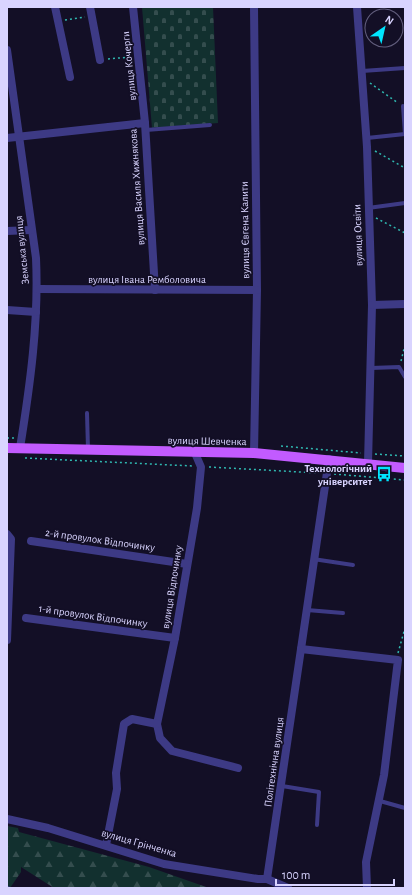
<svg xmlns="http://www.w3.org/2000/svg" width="412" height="895" font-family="'Alegreya Sans',sans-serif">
<defs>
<pattern id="forest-firs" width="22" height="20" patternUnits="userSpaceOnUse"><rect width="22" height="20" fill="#12302f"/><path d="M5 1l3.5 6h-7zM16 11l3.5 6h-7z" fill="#344d4e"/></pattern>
<pattern id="cemetery-stones" width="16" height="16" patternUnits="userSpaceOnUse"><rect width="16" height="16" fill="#12302f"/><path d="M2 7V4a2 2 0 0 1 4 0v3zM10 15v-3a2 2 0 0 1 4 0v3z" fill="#344d4e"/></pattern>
</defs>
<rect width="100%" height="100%" fill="#130f26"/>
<!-- forest -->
<polygon fill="url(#forest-firs)" points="7,826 18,828 19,832 149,867 209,888 54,888 21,867 21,872 10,888 7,888"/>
<!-- cemetery -->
<polygon fill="url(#cemetery-stones)" points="142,7 213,7 218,123 152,128"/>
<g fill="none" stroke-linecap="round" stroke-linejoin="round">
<!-- path -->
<g stroke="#2fb8b0" stroke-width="1.5" stroke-dasharray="2 3" stroke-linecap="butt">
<polyline points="65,20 85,17"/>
<polyline points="108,59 130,57"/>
<polyline points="370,83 398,103"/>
<polyline points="375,151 405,168"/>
<polyline points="376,218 405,233"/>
<polyline points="401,361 405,345"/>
<polyline points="7,438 14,438"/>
<polyline points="281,446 361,453"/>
<polyline points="375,454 405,456"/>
<polyline points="25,458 193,466"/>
<polyline points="209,467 319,473"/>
<polyline points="334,474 405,480"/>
<polyline points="398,653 405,628"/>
</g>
<!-- service -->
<g stroke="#3d3a85" stroke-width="4">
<polyline points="362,71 405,68"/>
<polyline points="403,106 405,134"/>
<polyline points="146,130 210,125"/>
<polyline points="367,138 405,134"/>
<polyline points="368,208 405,203"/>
<polyline points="371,368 399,367 405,377"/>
<polyline points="87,413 88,449"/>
<polyline points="313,559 353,565"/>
<polyline points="307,610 343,613"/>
<polyline points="282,786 319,792 317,825"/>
<polyline points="380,801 405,808"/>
<polyline points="7,888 8,888"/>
</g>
<!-- minor -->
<g stroke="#3d3a85" stroke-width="8">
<polyline points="55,7 70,77"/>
<polyline points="90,7 100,60"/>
<polyline points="133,7 145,123"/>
<polyline points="254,7 257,290 254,453"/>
<polyline points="357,7 367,147 372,305 368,463"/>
<path d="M7,50L36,258C39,321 30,386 20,448"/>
<polyline points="7,138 145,123 155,290"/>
<polyline points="7,231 31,230"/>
<polyline points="37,289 257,290"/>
<polyline points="372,305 405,304"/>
<polyline points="7,310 36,312"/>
<polyline points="195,453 201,467 197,508 175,638 157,724 160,738 172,751 238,768"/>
<polyline points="7,534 11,539 7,640"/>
<polyline points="31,541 187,564"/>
<polyline points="26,618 175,638"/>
<polyline points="301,649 329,459"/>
<polyline points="7,819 48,828 164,864 258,879 267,879 288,888"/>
<polyline points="106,845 117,789 116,773 124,724 132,719 157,724"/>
<polyline points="267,879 301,649 398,660 384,775 366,862 367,888"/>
</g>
<!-- primary -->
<polyline stroke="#c25bff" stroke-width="10" points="7,448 254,453 405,468"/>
</g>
<!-- icons -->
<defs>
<g id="bus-bare" transform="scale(1.2)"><path d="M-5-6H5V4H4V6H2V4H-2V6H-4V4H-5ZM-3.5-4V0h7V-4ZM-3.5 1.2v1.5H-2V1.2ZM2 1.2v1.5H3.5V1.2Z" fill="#00e5ff" stroke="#130f26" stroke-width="2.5" paint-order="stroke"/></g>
</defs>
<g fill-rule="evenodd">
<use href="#bus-bare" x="384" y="474"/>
</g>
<g text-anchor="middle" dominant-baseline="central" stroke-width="3.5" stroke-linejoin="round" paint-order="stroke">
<!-- street labels -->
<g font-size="11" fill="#d9d4ff" stroke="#130f26">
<text transform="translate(129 66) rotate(-96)">вулиця Кочерги</text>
<text transform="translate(137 187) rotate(-94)">вулиця Василя Хижнякова</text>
<text transform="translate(245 230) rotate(-91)">вулиця Євгена Калити</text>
<text transform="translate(358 235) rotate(-92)">вулиця Освіти</text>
<text transform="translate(22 250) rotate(-96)">Земська вулиця</text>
<text x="147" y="279">вулиця Івана Ремболовича</text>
<text transform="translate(207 441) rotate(1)">вулиця Шевченка</text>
<text transform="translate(100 540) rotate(8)">2-й провулок Відпочинку</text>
<text transform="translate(172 587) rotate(-81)">вулиця Відпочинку</text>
<text transform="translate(93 616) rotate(8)">1-й провулок Відпочинку</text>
<text transform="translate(274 762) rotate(-82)">Політехнічна вулиця</text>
<text transform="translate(139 843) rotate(16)">вулиця Грінченка</text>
</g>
<!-- poi labels -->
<g font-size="11" font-weight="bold" fill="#d9d4ff" stroke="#130f26" text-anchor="end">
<text x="372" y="468">Технологічний<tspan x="372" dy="13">університет</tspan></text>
</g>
</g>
<!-- border -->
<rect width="412" height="895" fill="none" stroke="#d9d4ff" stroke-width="16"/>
<!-- north arrow -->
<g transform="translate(384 28) rotate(34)"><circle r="19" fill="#130f26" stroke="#625e7d"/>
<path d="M0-3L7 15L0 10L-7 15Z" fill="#00e5ff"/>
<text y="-6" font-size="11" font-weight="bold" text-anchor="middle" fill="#d9d4ff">N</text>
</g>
<!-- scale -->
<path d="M276 879v6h118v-6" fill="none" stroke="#d9d4ff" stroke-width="2"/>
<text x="282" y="879" font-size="12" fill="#d9d4ff" stroke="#130f26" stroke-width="3" paint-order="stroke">100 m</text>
</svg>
